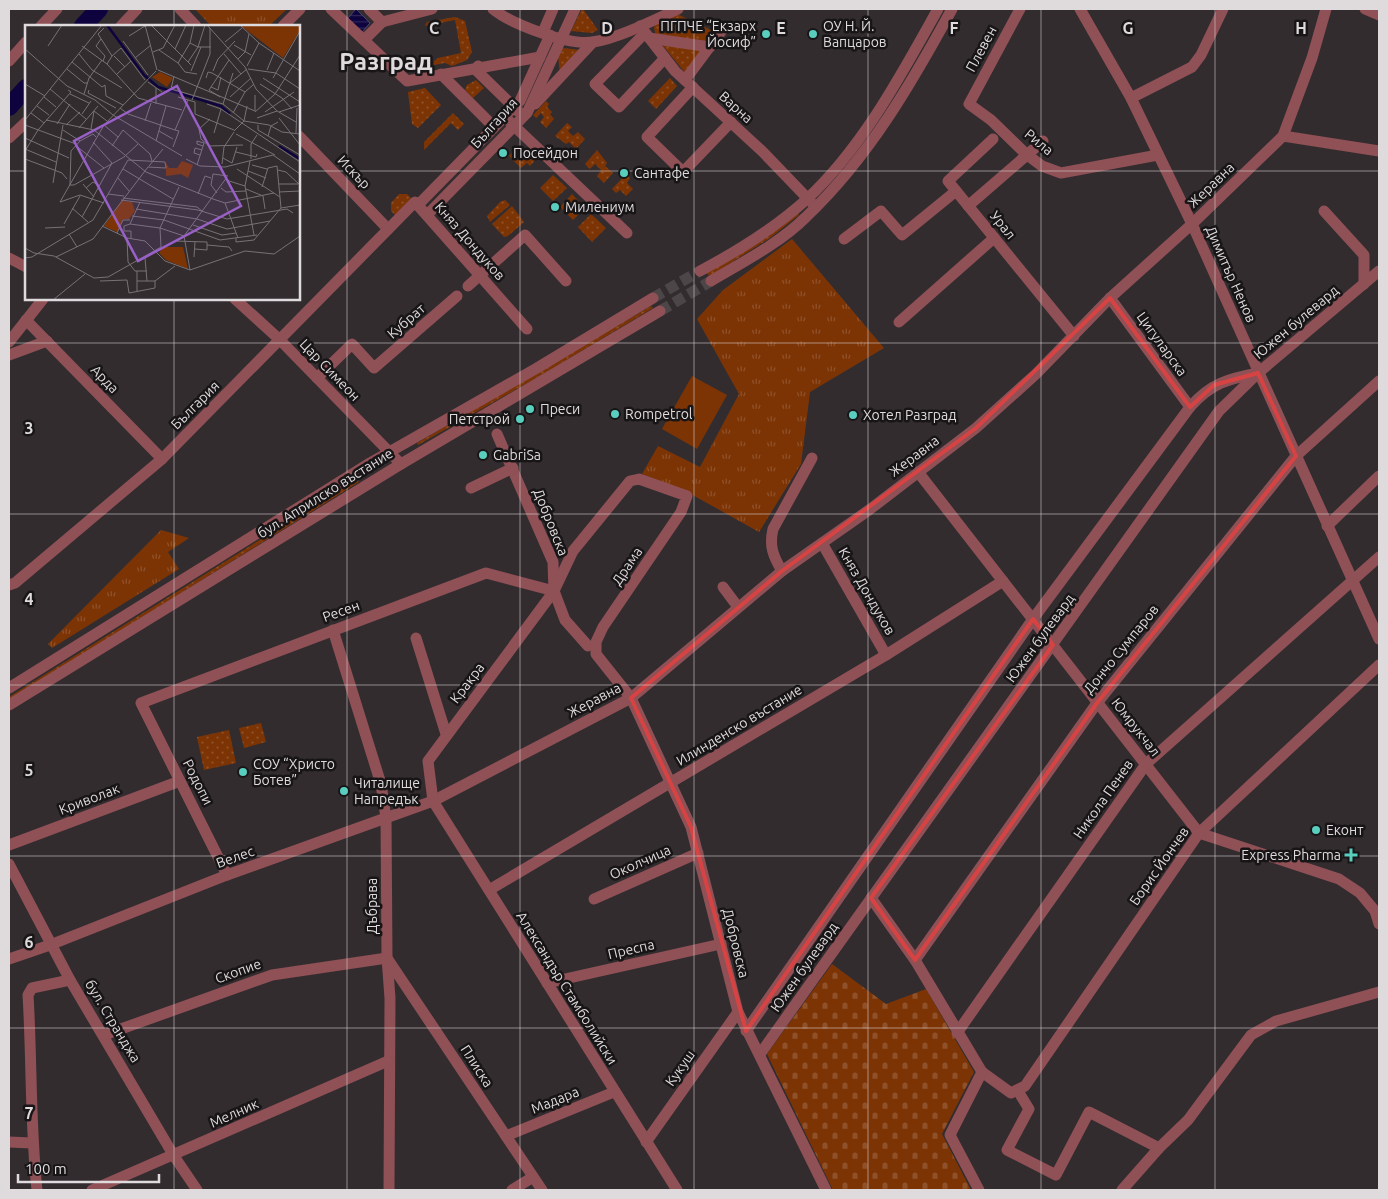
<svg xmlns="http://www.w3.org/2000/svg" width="1388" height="1199" font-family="Ubuntu,sans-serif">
<defs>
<pattern id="grass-dots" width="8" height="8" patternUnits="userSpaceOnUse" patternTransform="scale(1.25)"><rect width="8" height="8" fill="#7d3405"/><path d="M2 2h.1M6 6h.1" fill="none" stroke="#8f5129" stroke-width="1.8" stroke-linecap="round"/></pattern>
<pattern id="cemetery-stones" width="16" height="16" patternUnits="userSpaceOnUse" patternTransform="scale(1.25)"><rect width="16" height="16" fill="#7d3405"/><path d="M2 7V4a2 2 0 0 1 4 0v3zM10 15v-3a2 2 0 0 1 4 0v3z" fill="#8f5129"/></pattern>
<pattern id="park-tufts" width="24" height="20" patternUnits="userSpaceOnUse" patternTransform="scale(1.25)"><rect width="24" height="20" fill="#7d3405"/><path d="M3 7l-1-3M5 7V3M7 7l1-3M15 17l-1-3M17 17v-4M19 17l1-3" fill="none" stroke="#8f5129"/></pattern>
<pattern id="water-rules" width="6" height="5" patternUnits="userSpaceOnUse" patternTransform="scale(1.25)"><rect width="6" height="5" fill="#0e033e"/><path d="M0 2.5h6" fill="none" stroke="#312759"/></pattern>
</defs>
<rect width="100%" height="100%" fill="#322c2f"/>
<!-- grass -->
<g fill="url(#grass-dots)">
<polygon points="582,9 583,9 598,30 592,33 571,31"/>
<polygon points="673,12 717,33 709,45 656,36 654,28 657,20"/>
<polygon points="455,17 465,21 472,52 467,60 452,66 445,63 434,65 434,61 438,58 461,53 455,20 425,26 427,22"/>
<polygon points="659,41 707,49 687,75"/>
<polygon points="563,48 581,50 560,74 558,56"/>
<polygon points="670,78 677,86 656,109 648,101"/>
<polygon points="476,80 484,88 473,98 465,90 467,85"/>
<polygon points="425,88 441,105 418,128 412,124 408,92"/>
<polygon points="546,101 549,104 547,107 552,112 550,114 554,119 546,128 540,122 544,117 541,113 536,118 533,115"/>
<polygon points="453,113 464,124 458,130 451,123 424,150 424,142"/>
<polygon points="567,123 572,127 568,131 573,136 578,132 585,139 576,149 569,142 566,144 555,136"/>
<polygon points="514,150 521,157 529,150 537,158 530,166 527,163 521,168 509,156"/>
<polygon points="597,150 607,163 605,166 613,173 604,183 597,176 601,170 595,164 590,169 585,164"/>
<polygon points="626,174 630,178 627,183 633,189 626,196 620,190 616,193 612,189"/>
<polygon points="553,175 567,188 553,201 540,188"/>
<polygon points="399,194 407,194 412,199 396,216 391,211 391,203"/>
<polygon points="572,194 585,208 573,220 560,207"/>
<polygon points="505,200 510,205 490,222 487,216 500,202"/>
<polygon points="512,206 524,222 508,236 504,237 492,224"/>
<polygon points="797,211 799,215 770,238 710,276 706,273"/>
<polygon points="591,214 606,228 592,242 578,227"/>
<polygon points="651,306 653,308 543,374 418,445 417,443"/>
<polygon points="357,479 359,482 9,700 9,697"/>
<polygon points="261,723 266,742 244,748 239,728"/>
<polygon points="229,730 236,763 204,770 197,737"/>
</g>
<!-- cemetery -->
<polygon fill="url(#cemetery-stones)" points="832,964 886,1004 926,989 974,1072 942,1134 971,1190 833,1190 767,1054"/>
<!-- park -->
<g fill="url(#park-tufts)">
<polygon points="195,9 287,9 269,26 211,26"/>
<polygon points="792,239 884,348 810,392 801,464 759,532 689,493 642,474 658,446 700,467 739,394 697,319 723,290"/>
<polygon points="161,530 189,538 168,552 179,569 52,648 48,644"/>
</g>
<!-- pitch -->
<polygon fill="#7d3405" points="692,376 727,395 697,449 662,429"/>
<!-- water -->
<polygon fill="url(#water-rules)" stroke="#4d446e" points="356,9 370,23 362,32 348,18"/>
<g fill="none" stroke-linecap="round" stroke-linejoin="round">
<!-- river -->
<g stroke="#0e033e" stroke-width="18">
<polyline points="83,26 99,9"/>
<polyline points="9,107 26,88"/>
</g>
<!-- minor-tunnel -->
<g stroke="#4c4649" stroke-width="11" stroke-dasharray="11 5.5" stroke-linecap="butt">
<polyline points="653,298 700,271"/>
<polyline points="660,311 711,281"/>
</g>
<!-- minor -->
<g stroke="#8f5056" stroke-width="11">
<polyline points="180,9 196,26"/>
<polyline points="331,9 407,81 540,57"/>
<polyline points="369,9 382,22 432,9"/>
<path d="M493,9C511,24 569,46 593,42C619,38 654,20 678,9"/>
<polyline points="1020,9 969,104 991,120 1026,154 1042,166 1061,173 1158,155"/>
<polyline points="1080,9 1131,98 1192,224 1379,639"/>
<polyline points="1365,9 1379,15"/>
<polyline points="41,26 57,9"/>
<polyline points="121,26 137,9"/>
<polyline points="283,26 300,9"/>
<polyline points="640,26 675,71 763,152 811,202"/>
<polyline points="543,32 553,9"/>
<polyline points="645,33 595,84 619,107 665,58"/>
<polyline points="649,38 710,47"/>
<polyline points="364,40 382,22"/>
<polyline points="9,61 26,42"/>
<polyline points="478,66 477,71 519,112"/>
<polyline points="441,74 494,127"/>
<polyline points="685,80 723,29"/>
<polyline points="693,87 647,137 683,172 731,122"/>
<polyline points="1131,98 1192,67 1201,55 1223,9"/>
<polyline points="535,104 593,42"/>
<polyline points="509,121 627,233"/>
<polyline points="299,136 388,229"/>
<polyline points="1283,136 1379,151"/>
<polyline points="9,138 26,122"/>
<polyline points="993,139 948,181 1074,336"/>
<polyline points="418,205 520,101 550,35"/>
<polyline points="968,206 1043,141"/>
<polyline points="1324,211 1364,255 1364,284"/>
<polyline points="427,215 527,113 575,9"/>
<polyline points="844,239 881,211 902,235 956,191"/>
<polyline points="9,258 26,267"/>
<path d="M700,271C738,251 775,228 807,199C863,147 901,75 938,9"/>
<path d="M711,281C743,262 780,243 806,217C869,157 911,84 952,9"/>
<polyline points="468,286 525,235 566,281"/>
<polyline points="1110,298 1190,407"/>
<polyline points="235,299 279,339 401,464"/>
<polyline points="26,320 162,459"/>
<polyline points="899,322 994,238"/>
<polyline points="9,342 43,299"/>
<polyline points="9,355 47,341"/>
<polyline points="317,378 352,344 374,368 457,296"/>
<polyline points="497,434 553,562 554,591 565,620 588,646"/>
<polyline points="918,472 1199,833 1339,879 1360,893 1375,911 1379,924"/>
<polyline points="471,488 513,468"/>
<polyline points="1327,526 1379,476"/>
<polyline points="822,543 886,655"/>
<path d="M782,571C773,556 769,546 773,529L812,458"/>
<polyline points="9,585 15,583 162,459 415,202 527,329"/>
<polyline points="723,587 738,607"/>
<polyline points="333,630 381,784 386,818 387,958 390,998 389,1190"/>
<polyline points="416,638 446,734"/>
<polyline points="9,688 370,463 537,368 653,298"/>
<polyline points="9,705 401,464 660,311"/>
<polyline points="9,845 180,781"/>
<polyline points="9,864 70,980 174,1156 197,1190"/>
<polyline points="227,875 141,703 486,573 554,591"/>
<polyline points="489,890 886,655 1003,581"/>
<polyline points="871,898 915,960 982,1072 1011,1093 1025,1086 1199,833 1379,665"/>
<polyline points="594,899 698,853"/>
<polyline points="9,959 50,945 227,875 433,801 631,698 782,571 869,510 976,428 1036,374 1110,298 1192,224 1283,136 1312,58 1326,9"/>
<polyline points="915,960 1097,703 1296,456 1379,381"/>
<polyline points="547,983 721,944"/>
<path d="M746,1031L1033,619L1190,407C1211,383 1228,379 1258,373"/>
<polyline points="957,1033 1146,764 1379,557"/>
<polyline points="104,1035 272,975 387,958 542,1190"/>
<polyline points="760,1054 1219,411 1258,373 1379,271"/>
<polyline points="1018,1091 1029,1109 1007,1150 1056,1175 1089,1112 1159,1148"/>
<polyline points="506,1136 614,1092"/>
<polyline points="9,1142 32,1143"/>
<polyline points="646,1142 738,1012"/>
<path d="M37,1190C30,1125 32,1060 28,995L32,988L70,980"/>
<polyline points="92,1190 388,1061"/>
<polyline points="512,1190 533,1177"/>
<polyline points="677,1190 433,801 428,761 554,591 573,551 630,481 639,479 687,496 681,512 603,627 596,642 596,654 631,698 691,827 738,1012 826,1190"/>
<polyline points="979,1190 950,1135 982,1072"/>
<polyline points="1122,1190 1159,1148 1188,1120 1251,1035 1276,1021 1379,992"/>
</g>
</g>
<!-- marked area -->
<path fill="none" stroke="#d74343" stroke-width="4" stroke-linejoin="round" d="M1110,298L1190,407L1214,385L1258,373L1296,456L1097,703L915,960L871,898L1053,645L1033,619L746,1031L691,827L631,698L782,571L976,428Z"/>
<!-- grid -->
<path fill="none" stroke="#dfdbdd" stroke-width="1" stroke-opacity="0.55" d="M174,9V26M347,9V1190M520,9V1190M694,9V1190M868,9V1190M1041,9V1190M1215,9V1190M9,171H26M299,171H1379M174,299V1190M9,343H1379M9,514H1379M9,685H1379M9,856H1379M9,1028H1379"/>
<!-- markers -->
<g fill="#59cebe" stroke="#181517" stroke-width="2">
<circle cx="766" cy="34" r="5"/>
<circle cx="813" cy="34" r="5"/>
<circle cx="503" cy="153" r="5"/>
<circle cx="624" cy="173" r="5"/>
<circle cx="555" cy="207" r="5"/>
<circle cx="530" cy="409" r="5"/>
<circle cx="615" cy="414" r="5"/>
<circle cx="853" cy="415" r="5"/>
<circle cx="520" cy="419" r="5"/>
<circle cx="483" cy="455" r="5"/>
<circle cx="243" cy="772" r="5"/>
<circle cx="344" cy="791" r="5"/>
<circle cx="1316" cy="830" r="5"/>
<path d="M1348.5 847.5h5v5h5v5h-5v5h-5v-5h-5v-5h5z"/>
</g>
<g text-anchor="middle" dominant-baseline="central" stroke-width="5" stroke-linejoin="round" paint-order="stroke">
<!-- poi labels -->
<g font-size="14" fill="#dfdbdd" stroke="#181517" text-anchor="start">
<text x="756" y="26" text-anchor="end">ПГПЧЕ “Екзарх<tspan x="756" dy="16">Йосиф”</tspan></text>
<text x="823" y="26">ОУ Н. Й.<tspan x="823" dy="16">Вапцаров</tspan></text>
<text x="513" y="153">Посейдон</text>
<text x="634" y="173">Сантафе</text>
<text x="565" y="207">Милениум</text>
<text x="540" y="409">Преси</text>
<text x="625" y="414">Rompetrol</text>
<text x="863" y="415">Хотел Разград</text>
<text x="510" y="419" text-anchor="end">Петстрой</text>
<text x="493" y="455">GabriSa</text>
<text x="253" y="764">СОУ “Христо<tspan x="253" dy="16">Ботев”</tspan></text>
<text x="354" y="783">Читалище<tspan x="354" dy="16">Напредък</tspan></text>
<text x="1326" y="830">Еконт</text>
<text x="1341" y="855" text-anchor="end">Express Pharma</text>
</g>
<!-- street labels -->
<g font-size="14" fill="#dfdbdd" stroke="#181517">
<text transform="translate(981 49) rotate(-62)">Плевен</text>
<text transform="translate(736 107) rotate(42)">Варна</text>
<text transform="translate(494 123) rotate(-48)">България</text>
<text transform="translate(1039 142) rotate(39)">Рила</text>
<text transform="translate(354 172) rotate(46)">Искър</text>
<text transform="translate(1211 185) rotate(-44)">Жеравна</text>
<text transform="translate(1003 225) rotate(51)">Урал</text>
<text transform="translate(470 241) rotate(49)">Княз Дондуков</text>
<text transform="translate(1231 274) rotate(66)">Димитър Ненов</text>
<text transform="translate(406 321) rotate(-41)">Кубрат</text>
<text transform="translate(1296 322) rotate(-40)">Южен булевард</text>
<text transform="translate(1162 344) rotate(54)">Цигуларска</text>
<text transform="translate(330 370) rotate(46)">Цар Симеон</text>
<text transform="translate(105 379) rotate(46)">Арда</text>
<text transform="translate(195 405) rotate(-45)">България</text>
<text transform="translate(914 456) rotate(-37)">Жеравна</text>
<text transform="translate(325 493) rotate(-32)">бул. Априлско въстание</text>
<text transform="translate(551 522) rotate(68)">Добровска</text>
<text transform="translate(627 566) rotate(-56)">Драма</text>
<text transform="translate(867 591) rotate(60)">Княз Дондуков</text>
<text transform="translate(341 611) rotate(-20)">Ресен</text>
<text transform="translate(1040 638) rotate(-54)">Южен булевард</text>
<text transform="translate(1121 649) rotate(-51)">Дончо Сумпаров</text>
<text transform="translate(467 683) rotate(-53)">Кракра</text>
<text transform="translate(594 700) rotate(-28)">Жеравна</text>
<text transform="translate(739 725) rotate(-31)">Илинденско въстание</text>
<text transform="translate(1136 727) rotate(52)">Юмрукчал</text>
<text transform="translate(198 782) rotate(63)">Родопи</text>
<text transform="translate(89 799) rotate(-21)">Криволак</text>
<text transform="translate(1103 799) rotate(-55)">Никола Пенев</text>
<text transform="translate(235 857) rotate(-20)">Велес</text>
<text transform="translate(640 862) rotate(-24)">Околчица</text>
<text transform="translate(1159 866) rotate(-55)">Борис Йончев</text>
<text transform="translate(372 906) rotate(-90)">Дъбрава</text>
<text transform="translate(736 943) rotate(76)">Добровска</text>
<text transform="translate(631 949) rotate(-13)">Преспа</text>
<text transform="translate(804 967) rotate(-55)">Южен булевард</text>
<text transform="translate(238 971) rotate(-20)">Скопие</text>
<text transform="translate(567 988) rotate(58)">Александър Стамболийски</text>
<text transform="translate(113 1021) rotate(59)">бул. Странджа</text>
<text transform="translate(477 1066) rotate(57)">Плиска</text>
<text transform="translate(680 1068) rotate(-55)">Кукуш</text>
<text transform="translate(555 1100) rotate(-22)">Мадара</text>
<text transform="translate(234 1113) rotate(-24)">Мелник</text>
</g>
<!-- town labels -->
<g font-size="24" font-weight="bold" fill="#dfdbdd" stroke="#181517">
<text x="386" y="61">Разград</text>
</g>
</g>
<!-- overview -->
<g transform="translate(25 25)">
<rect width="275" height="275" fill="#322c2f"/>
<path d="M97,176L107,177L110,186L104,194H98L92,207L79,201Z" fill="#7d3405"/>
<path d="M215,0H275V5L258,33ZM135,47L148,53L142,62L127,52ZM157,136L168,140L163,153L156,149L141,151V138L144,143H152ZM138,222H158L163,244L141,235L134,228Z" fill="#7d3405"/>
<path fill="none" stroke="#0e033e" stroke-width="2.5" d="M82,0L119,50L133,62L196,81L205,89M254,121L275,134"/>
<path fill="none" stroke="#777275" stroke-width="1" d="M120,0L132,45M126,0L166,40M182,0L220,42L231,64L252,86L271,97M215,0L234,18L275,46M79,3L73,9L87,31L82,39M104,11L120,1M76,14L71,21L80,31L78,36M98,16L123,50M200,17L217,3M165,18L173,22H186M209,20L226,30M23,21L37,0M57,21L82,39L113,73L157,85M0,24L42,61L70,75L88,90L157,131M150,24L161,0M134,25L153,38L160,47L172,49M128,27L138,23L150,0M54,29L67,45L97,63M199,29L216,49M87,31L96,23L120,55M89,31L100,42M110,33L126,20M213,34L220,27L224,9M47,37L77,62L80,60L81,71L98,80M163,37L173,22L180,0M153,38L165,18L169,0M222,41L234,18M42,44L59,58H63M223,44L251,48L275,64M133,45L230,86M242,45L249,28M166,46L176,22M188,46L193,34L210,16M92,49L106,36M149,51L146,64L198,79L219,96L244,100L257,107L275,109M181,53L183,47L187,48L220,67M238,53L275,77M248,53L275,6M123,57L137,67M205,58L222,44M0,59L20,71M235,59L257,73L267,84M186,62L193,65L196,52M25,64L61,94M64,65L63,68L91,83M45,69L64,78M59,69L64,53L77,35M230,70V86M19,72L31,82M153,72L170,77V89L209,105M195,72L184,65L204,35M205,72L226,53M167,75L185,29V3M131,79V63M182,79L196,84L275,137M198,79L208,48M12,81L24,90M95,83L103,89L150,105M230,87L250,69L275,30M240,87L269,67M254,87L275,80M6,88L19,98M208,88L220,67L229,59M57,89L66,76M232,93L252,86M254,93L275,120M185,94L174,104L176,114L184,121L218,120M0,95L77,0M21,95L69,105L121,147L188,174L200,178L249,168M120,96L126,78M32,99L45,79M0,100L51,119M41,100L55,87M79,100L93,112M233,100V105L275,130M54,103L73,81M66,104L69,86L82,96M38,105L55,116M150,105L163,75M134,106L148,114M209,106L219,96L222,81M189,108L196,84M271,108L272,83M211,109L250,130M243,111L246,101L253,97M71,112L68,109L55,116L46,126L45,160H49L99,132L113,119M0,113L44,133M131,116L141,81M50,120L79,143M87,121L98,105L125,129L127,136M178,121L172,119V116L179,118M148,122L154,106L150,105M0,124L31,137M0,126L13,105L46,67L43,65M211,127L231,132L232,129M175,130L169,128L170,123L177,125M198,133L207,138L212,122M0,134L37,148L42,154M161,134L175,141L200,142L248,130L275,149M226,134V119L232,110M225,136L220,161L229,210M197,139L199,122L209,107M172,140L179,118M227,140L242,144M124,141L138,124M98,144L148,174M212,144L255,172M253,145L261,147L275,160M223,146L241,153M93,153L104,166M201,155L220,161M28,158L38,100M58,159L69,172M254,159H273M61,163L68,157L75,161M196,163L201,167L221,166M221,164L238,171L240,184M254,167L275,166M192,168L186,160L188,149L203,151M83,169L99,171M173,169L180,151L186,153M98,173L172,182L177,186M96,175L173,185L202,194L262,184L268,188M79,178L55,170L35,177L79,100L131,46M200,178L213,213M47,183L63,197M256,183L275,180M111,184L172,194L202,204L245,196M107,191L139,195L195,215L232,210M57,192L87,138L68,117M39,199L55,171M105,199L115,177M168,200L197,210L211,208M77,201L102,213L120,216L140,236L165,245L220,226L249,229L275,211M20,203L40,202M92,208L98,195H105M44,209L52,222M159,211L202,152M159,211L165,245M102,213L103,237L110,246H122M211,213V217L229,215L256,183L252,141L243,143L237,162M106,214V206H99V201L105,199L135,203L159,211M149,216L182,217V220M0,223L9,228L29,231L69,253L83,252L136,222L135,203L154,162M170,224L182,225V220L204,222L207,226M31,232L68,214L123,142L141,143L140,137L103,135M169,232L170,217M0,233L7,232L68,195L103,135M120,233L122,256M112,246V266M75,256L102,255L104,268L130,263V256L150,241M112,256H130M28,275L60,249"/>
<path fill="#9960c8" fill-opacity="0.15" stroke="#9960c8" stroke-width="2.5" d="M152,61L216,181L113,236L49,116Z"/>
<rect width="275" height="275" fill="none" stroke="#dfdbdd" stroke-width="2.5"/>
</g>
<g font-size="16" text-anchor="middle" font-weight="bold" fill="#dfdbdd" stroke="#181517" stroke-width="5" stroke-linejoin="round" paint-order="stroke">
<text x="434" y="34">C</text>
<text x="607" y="34">D</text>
<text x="781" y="34">E</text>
<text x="954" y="34">F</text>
<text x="1128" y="34">G</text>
<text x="1301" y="34">H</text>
<text x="29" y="434">3</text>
<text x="29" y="605">4</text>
<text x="29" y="776">5</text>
<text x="29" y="948">6</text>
<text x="29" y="1119">7</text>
</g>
<!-- border -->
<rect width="1388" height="1199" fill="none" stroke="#dfdbdd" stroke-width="20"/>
<!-- scale -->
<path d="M18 1174v8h141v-8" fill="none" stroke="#dfdbdd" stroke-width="2.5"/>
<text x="25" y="1174" font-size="15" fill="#dfdbdd" stroke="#181517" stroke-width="4" paint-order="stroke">100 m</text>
</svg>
